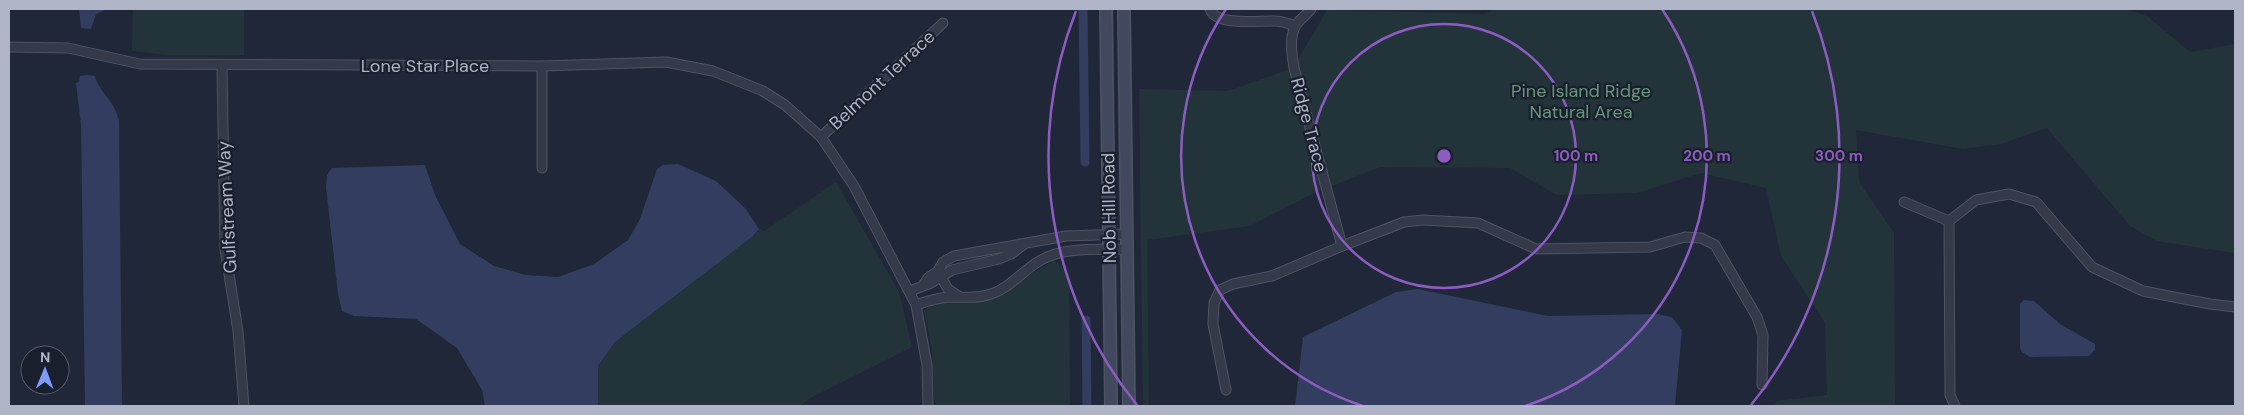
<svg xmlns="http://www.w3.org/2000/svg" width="2244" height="415" font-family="'DM Sans',sans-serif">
<rect width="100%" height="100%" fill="#202739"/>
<!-- green -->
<g fill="#22343a">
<polygon points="133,9 244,9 244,55 167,55 132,51"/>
<polygon points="1495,9 2126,9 2147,16 2190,52 2235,44 2235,253 2157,241 2130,226 2047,128 2001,144 1963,149 1856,130 1859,182 1894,233 1895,406 1775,406 1776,401 1827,395 1825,323 1781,256 1766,188 1701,173 1637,193 1557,195 1510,168 1380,167 1314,193 1250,226 1147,240 1149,406 1143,406 1139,89 1228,91 1293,68 1327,10 1485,14"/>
<polygon points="836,182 899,292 912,347 810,398 800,406 598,406 598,366 615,342 752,237 760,229 764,231"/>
<path d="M1055,261L1069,273L1070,406H935L932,349L924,311C939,293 968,305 988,300C1013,293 1030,271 1055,261Z"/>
</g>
<!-- water -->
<g fill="#323d5f">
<polygon points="79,9 107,9 96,14 91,29 81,28"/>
<path d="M87,75L95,76C99,93 114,98 119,121L122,406H85L81,125L76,83L79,82L80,76Z"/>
<polygon points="678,164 716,181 746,209 759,229 752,237 615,342 598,366 598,406 485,406 482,390 457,348 416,319 354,316 342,311 338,294 326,187 327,175 332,168 425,165 435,195 460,244 494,266 526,275 558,277 594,264 628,240 640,219 657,169 663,165"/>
<polygon points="1418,289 1548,316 1657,314 1672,317 1682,330 1675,406 1295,406 1303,337 1396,292"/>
<polygon points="2024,300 2034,301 2060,324 2095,344 2095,350 2089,356 2030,357 2022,352 2020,347 2020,304"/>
</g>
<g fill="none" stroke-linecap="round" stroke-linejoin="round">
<!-- canal -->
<g stroke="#323d5f" stroke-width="9">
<polyline points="1083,9 1085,162"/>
<polyline points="1086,320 1087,406"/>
</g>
<!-- minor casing -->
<g stroke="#4f5464" stroke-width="11">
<g id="minor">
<path d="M1210,9C1216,27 1260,20 1276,21C1283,21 1289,24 1295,26"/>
<path d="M1311,9C1307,15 1298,20 1295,27C1289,39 1292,55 1294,68L1342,246"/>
<polyline points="9,47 68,48 140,64 542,66 666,62 713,71 763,91 785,105 821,137 854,186 916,305 927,365 928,406"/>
<polyline points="222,66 225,249 238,331 244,406"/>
<polyline points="821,137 943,23"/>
<polyline points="542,168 542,66"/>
<polyline points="1904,202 1949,221"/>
<polyline points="1949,221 1976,200 2009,194 2036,202 2092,267 2143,291 2210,304 2235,307"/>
<polyline points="1949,221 1950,395 1955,406"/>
<polyline points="939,274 948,289 960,297"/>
<polyline points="924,284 928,278 938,271 943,262 954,256 1066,236 1127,234"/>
<polyline points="910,291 931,283 952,270 999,259 1011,254 1023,245"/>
<path d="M916,305C927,301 937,298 949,297C963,297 977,299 991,294C1010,288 1023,270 1041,260C1066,246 1100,250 1127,249"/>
<polyline points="1226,390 1213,324 1214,303 1220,290 1233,284 1272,276 1342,246 1404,222 1423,220 1478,223 1536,249 1650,247 1685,237 1701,238 1715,245 1757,317 1763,335 1762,385"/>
</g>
</g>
<!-- secondary casing -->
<g stroke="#4f5464" stroke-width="14">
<g id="secondary">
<polyline points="1106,9 1111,406"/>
<polyline points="1124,9 1129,406"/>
</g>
</g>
<!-- minor -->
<use href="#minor" stroke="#343a4a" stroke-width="9"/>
<!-- secondary -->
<use href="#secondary" stroke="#42485d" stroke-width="11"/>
</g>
<!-- distance rings -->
<g fill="none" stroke="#8d5cc1" stroke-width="2.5">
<circle cx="1444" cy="156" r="132"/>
<path d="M1363 406A263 263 0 0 1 1226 9M1662 9A263 263 0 0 1 1525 406"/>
<path d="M1137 405A395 395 0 0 1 1076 11M1812 11A395 395 0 0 1 1751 405"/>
</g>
<g text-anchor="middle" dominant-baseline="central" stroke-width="4.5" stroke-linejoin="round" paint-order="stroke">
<!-- street labels -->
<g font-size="18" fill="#afb4c6" stroke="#1a1f2e">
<text x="425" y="66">Lone Star Place</text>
<text transform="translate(882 80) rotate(-43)">Belmont Terrace</text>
<text transform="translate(1309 125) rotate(75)">Ridge Trace</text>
<text transform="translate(227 207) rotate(-93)">Gulfstream Way</text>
<text transform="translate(1109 208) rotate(-91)">Nob Hill Road</text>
</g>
<!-- park labels -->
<g font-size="18" fill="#659779" stroke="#1a1f2e">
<text x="1581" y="91">Pine Island Ridge<tspan x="1581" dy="21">Natural Area</tspan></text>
</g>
</g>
<circle cx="1444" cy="156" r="8" fill="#8d5cc1" stroke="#1a1f2e" stroke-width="2.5"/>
<g font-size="15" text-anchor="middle" font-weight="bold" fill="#8d5cc1" stroke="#1a1f2e" stroke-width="4.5" stroke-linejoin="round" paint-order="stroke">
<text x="1576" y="161">100 m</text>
<text x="1707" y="161">200 m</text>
<text x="1839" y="161">300 m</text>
</g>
<!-- border -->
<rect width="2244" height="415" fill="none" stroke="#afb4c6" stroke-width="20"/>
<!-- north arrow -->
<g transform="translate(45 370) rotate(1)"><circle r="24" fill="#1a1f2e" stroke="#565b6b"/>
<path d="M0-4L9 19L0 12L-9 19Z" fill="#7f9bfa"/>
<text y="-8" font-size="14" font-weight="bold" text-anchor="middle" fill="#afb4c6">N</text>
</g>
</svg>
